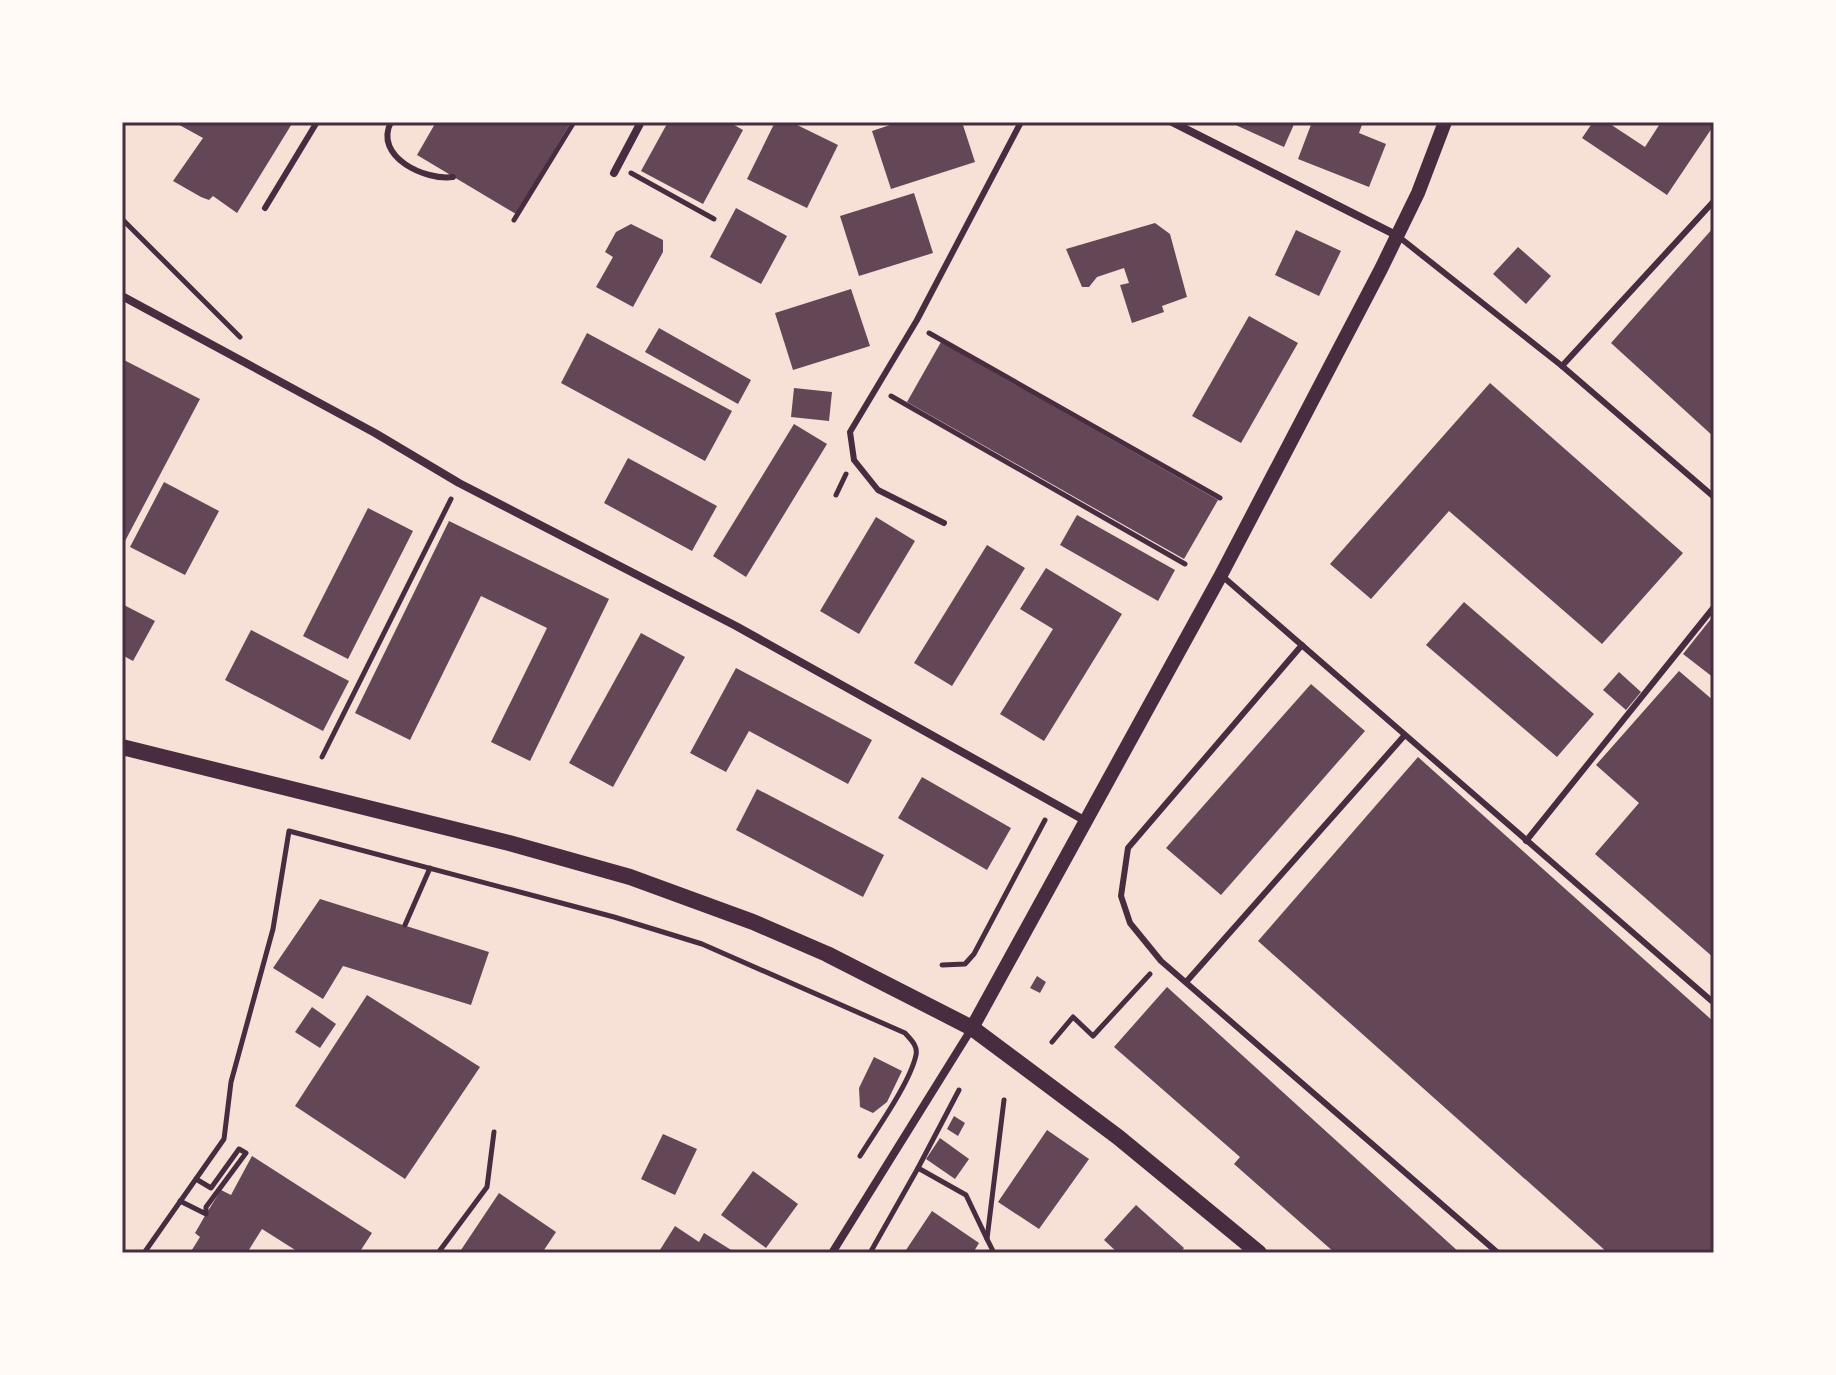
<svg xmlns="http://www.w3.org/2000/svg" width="1836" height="1375" font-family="Karla,sans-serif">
<rect width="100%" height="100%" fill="#f7e1d7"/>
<!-- building -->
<g fill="#644757">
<polygon points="174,122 293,122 237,213 213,196 209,200 201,197 173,181 203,138"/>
<polygon points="436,122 571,122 516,214 417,155"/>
<polygon points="668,122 729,122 743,130 703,204 641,171"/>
<polygon points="775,122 791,122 838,145 807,208 747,179"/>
<polygon points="899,122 962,122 975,162 891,189 872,131"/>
<polygon points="1229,122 1295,122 1284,147"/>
<polygon points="1312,122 1363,122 1359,133 1386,144 1369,187 1298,159"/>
<polygon points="1593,122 1607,122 1645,147 1661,122 1714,125 1667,195 1582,138"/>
<polygon points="914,193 933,253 859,276 840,216"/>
<polygon points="736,208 787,236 761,284 710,257"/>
<polygon points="1155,223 1170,234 1187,297 1162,306 1164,312 1132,323 1120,285 1129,283 1124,268 1097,277 1089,287 1082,287 1066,249"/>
<polygon points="631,224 663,240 663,252 633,307 596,287 613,257 605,252 616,232"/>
<polygon points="1714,227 1714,437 1611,343"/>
<polygon points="1296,230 1341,251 1319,296 1275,275"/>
<polygon points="1518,247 1551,276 1526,304 1493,274"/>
<polygon points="851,289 870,346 793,370 775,313"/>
<polygon points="1249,316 1298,343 1241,443 1192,416"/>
<polygon points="659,328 751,380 738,404 645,352"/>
<polygon points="587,333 732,411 705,461 561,383"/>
<polygon points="941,342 1218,500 1184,559 907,402"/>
<polygon points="122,359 200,399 124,543 122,542"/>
<polygon points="1490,383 1683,553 1602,644 1449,511 1371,599 1330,564"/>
<polygon points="794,388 832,392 829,421 791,417"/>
<polygon points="794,424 827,444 746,577 713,556"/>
<polygon points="628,458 717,506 692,551 604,503"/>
<polygon points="164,482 219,511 185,575 130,547"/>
<polygon points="368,508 413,531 348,659 303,636"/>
<polygon points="1077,515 1175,570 1158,601 1060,545"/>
<polygon points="876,517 915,541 859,634 820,611"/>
<polygon points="449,521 609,599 530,761 491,742 547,628 481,596 410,740 355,713"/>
<polygon points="987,545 1025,568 952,686 914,663"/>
<polygon points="1046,568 1122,614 1044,741 1000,714 1053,629 1020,609"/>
<polygon points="1464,602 1594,714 1557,757 1426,645"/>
<polygon points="122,604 155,621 133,661 122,655"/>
<polygon points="1714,615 1714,678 1683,654"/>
<polygon points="251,630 349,681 323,731 225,680"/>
<polygon points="641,633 685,657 613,787 569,763"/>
<polygon points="736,668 872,740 848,784 749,731 726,772 690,753"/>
<polygon points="1679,671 1714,701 1714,958 1595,854 1639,803 1596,765"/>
<polygon points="1619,672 1641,692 1626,710 1603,690"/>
<polygon points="1311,684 1365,731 1221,895 1166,848"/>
<polygon points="1418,757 1714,1022 1714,1253 1608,1253 1258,941"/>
<polygon points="922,777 1011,828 987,870 898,818"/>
<polygon points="757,789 884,855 863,897 736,830"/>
<polygon points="320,899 489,952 471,1005 343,966 323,999 273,968"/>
<polygon points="1037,976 1046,982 1040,993 1030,988"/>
<polygon points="1167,987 1460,1253 1335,1253 1234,1164 1240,1157 1114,1047"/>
<polygon points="367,995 480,1067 405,1179 295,1106"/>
<polygon points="312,1007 336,1024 320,1048 295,1032"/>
<polygon points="874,1057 902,1071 887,1102 873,1113 860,1107 859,1088"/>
<polygon points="954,1116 965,1123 958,1136 947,1129"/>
<polygon points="1047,1130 1089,1159 1039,1229 998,1202"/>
<polygon points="663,1134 697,1149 675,1195 641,1179"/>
<polygon points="940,1138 969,1159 955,1179 926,1159"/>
<polygon points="252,1156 372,1233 359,1253 300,1253 262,1229 247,1253 190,1253 200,1237 195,1233 206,1214 221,1190 231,1195"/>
<polygon points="753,1171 798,1204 766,1248 721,1215"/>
<polygon points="499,1193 556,1232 542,1253 459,1253"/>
<polygon points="1136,1205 1184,1248 1180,1253 1118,1253 1104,1240"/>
<polygon points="932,1211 979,1243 973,1253 904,1253"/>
<polygon points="675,1226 699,1242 704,1233 736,1253 658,1253"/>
</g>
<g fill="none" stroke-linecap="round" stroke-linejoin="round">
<!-- path -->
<g stroke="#4a2c40" stroke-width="5">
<polyline points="631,173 714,219"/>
<polyline points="122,219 240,337"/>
<polyline points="514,220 574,122"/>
<polyline points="929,333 1220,498"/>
<polyline points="891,396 1185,564"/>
<polyline points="836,495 846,474"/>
<polyline points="322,757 451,499"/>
<polyline points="405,925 430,868"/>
<polyline points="942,965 965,964 974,954 1045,820"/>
<polyline points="1052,1042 1073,1017 1093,1036 1150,974"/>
<polyline points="959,1090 918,1168 966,1195 987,1239"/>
<polyline points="180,1201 206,1214 206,1207 246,1153 239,1149 211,1188 196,1179"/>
<path d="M144,1253L224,1139L231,1082L273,929L289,831L614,917L702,944L905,1033C910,1039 918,1045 916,1055C910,1083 876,1130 860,1156"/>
<polyline points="438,1253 487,1187 494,1132"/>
<polyline points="870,1253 918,1168"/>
<polyline points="994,1253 987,1239 1004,1100"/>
</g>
<!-- service -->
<g stroke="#4a2c40" stroke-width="6">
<path d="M391,122C373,157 426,181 453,177"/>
<polyline points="265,208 317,122"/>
<polyline points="1399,237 1562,366 1714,497"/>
<polyline points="1562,366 1714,201"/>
<polyline points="944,523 878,490 854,460 850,432 917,320 1021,122"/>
<polyline points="1221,575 1714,1003"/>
<polyline points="1302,645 1128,848 1121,896 1130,923 1161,961 1498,1253"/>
<polyline points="1526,841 1714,607"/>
<polyline points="1187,981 1404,736"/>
</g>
<!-- minor -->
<g stroke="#4a2c40" stroke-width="8">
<polyline points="1172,122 1396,235"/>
<polyline points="614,173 641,122"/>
<polyline points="122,296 375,433 459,483 736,626 1084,820"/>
<polyline points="832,1253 972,1028"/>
</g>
<!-- tertiary -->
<polyline stroke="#4a2c40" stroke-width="14" points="972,1028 1221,575 1381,269 1418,193 1445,122"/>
<!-- secondary -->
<polyline stroke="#4a2c40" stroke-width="16" points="122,747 509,843 630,877 753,922 827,954 972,1028 1118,1137 1259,1253"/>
</g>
<!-- border -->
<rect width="1836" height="1375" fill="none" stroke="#fffaf5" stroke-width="248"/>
<rect x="124" y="124" width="1588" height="1127" fill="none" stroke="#4a2c40" stroke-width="3"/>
</svg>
